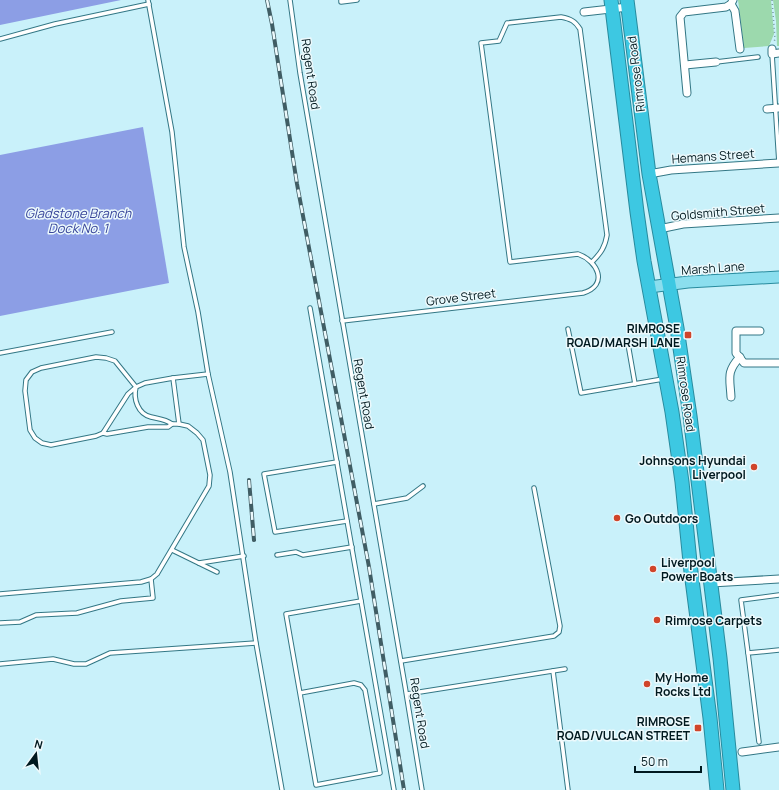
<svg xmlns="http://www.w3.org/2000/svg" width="779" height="790" font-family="Manrope,sans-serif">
<rect width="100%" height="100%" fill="#c9f1fa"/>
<!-- green -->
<g fill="#9cd9ad">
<polygon points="738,0 771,0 774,34 769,46 744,48"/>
<polygon points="773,0 779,0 779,46 777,46 776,21"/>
</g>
<!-- water -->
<g fill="#8c9ee5">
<polygon points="0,0 121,0 0,25"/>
<polygon points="143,127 169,283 0,316 0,155"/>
</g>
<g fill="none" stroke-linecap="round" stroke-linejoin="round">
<!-- lane casing -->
<g stroke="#337785" stroke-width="5.5">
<g id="lane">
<polyline points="148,0 172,132 184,247 198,312 208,374 230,472 256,643 282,790"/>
<polyline points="290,0 300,73 405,686 422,790"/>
<polyline points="341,0 341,2 357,0"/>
<polyline points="0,39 55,24 149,4"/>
<polyline points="772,54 779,163"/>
<polyline points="716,62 758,57"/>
<polyline points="310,308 394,790"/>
<path d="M342,321L583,293C609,285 598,261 578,254L510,262L481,43L499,41L507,23L561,17C571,19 575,21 580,29L607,235C605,247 601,253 592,262"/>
<polyline points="568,329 581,393 663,379"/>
<polyline points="628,344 635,384"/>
<polyline points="0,353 112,332"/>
<polyline points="173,378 179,424"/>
<path d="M172,424C165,419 159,419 151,417C138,414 133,399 136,387L115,361L106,358L96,357L41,368L32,372L26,380L25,391L30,430L35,438L42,443L51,445L96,436L103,433L128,394L136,387L145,383L173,378L208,374"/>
<polyline points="337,462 264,474 275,532 347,521"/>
<polyline points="374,504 407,498 423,486"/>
<polyline points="172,550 217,572"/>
<polyline points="277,555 296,552 303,555 352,547"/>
<polyline points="199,563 244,556"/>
<polyline points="0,594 141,582 151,579 157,574 209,486 210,475 203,440 197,433 188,426 179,424 172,424 168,427 148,427 107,434 103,433"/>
<polyline points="0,623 20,622 36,615 77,613 121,601 153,598 151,579"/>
<polyline points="748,653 741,600 779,595"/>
<polyline points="401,661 554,636 559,632 560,626 534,488"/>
<polyline points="0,664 53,659 74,664 86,664 110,653 256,643"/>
<polyline points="553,671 568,790"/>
<polyline points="300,693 354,683 361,685 365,690 380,773 316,785 286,614 361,601"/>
<polyline points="407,694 565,669"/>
<polyline points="759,742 748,653 779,650"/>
</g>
</g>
<!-- street casing -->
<g stroke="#337785" stroke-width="9">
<g id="street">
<polyline points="731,4 735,11 740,49"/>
<polyline points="584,12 628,7"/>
<polyline points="772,49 772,54 779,53"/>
<polyline points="685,65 716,62"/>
<polyline points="687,93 680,17 684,12 726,7 731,4 733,0"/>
<polyline points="767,109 779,108"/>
<polyline points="649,174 671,170 779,163"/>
<polyline points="659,229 683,224 779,218"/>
<polyline points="760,331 736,331 736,353 744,363 779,363"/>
<path d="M731,397C730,378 726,372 740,357"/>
<polyline points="711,583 779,579"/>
<polyline points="742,752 779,747"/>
</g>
</g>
<!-- primary casing -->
<g stroke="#288b9e" stroke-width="13">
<polyline id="primary" points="649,287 688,282 779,277"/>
</g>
<!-- highway casing -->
<g stroke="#288b9e" stroke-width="15">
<g id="highway">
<polyline points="611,0 637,212 644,261 672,412 682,482 691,572 710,718 717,790"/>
<polyline points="627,0 649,174 677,328 690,416 720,658 733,790"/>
</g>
</g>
<!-- path -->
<polyline stroke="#799ba3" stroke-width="1.5" stroke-dasharray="1 3" stroke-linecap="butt" points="772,0 775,39 774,42"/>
<!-- lane -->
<use href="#lane" stroke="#fff" stroke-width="3.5"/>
<!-- street -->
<use href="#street" stroke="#fff" stroke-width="7"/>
<!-- primary -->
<use href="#primary" stroke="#8bdeee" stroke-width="11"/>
<!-- highway -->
<use href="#highway" stroke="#3dc8e2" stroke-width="13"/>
<!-- rail casing -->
<g stroke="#405d64" stroke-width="4">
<g id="rail">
<polyline points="267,0 272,24 297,184 369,567 404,790"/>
<polyline points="249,480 254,540"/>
</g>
</g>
<!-- rail -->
<use href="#rail" stroke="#ecf9fc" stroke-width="2.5" stroke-dasharray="8" stroke-linecap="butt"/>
</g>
<!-- markers -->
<g fill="#d0452a" stroke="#ecf9fc" stroke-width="1.5">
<rect x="684" y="331" width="8" height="8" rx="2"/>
<circle cx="754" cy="467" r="4"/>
<circle cx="617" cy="518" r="4"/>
<circle cx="653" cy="569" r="4"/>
<circle cx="657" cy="620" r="4"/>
<circle cx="647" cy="684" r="4"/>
<rect x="694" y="724" width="8" height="8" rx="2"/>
</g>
<g text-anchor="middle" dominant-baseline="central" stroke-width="3" stroke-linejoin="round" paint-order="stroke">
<!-- street labels -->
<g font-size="12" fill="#00191f" stroke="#ecf9fc">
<text transform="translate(311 74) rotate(82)">Regent Road</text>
<text transform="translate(636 74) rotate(-97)">Rimrose Road</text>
<text transform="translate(713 156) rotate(-4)">Hemans Street</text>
<text transform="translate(718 212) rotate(-5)">Goldsmith Street</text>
<text transform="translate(713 268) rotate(-4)">Marsh Lane</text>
<text transform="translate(461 297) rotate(-7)">Grove Street</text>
<text transform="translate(364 394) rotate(80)">Regent Road</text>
<text transform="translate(686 394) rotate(82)">Rimrose Road</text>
<text transform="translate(420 713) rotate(81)">Regent Road</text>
</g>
<!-- poi labels -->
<g font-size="12" font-weight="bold" fill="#00191f" stroke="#ecf9fc" text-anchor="start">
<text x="680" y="328" text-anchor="end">RIMROSE<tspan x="680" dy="14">ROAD/MARSH LANE</tspan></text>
<text x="746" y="460" text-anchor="end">Johnsons Hyundai<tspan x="746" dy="14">Liverpool</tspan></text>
<text x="625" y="518">Go Outdoors</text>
<text x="661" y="562">Liverpool<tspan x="661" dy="14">Power Boats</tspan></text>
<text x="665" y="620">Rimrose Carpets</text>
<text x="655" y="677">My Home<tspan x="655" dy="14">Rocks Ltd</tspan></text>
<text x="690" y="721" text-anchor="end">RIMROSE<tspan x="690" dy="14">ROAD/VULCAN STREET</tspan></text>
</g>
<!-- water labels -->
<g font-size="13" font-style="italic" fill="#3a479b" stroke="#ecf9fc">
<text x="78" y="213">Gladstone Branch<tspan x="78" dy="15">Dock No. 1</tspan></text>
</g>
</g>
<!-- north arrow -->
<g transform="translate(36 754) rotate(15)" stroke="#ecf9fc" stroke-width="3" paint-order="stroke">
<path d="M0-3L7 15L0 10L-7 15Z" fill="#00191f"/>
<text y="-6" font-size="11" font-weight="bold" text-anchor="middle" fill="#00191f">N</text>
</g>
<!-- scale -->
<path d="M635 766v6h66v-6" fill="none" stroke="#00191f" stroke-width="2"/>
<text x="641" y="766" font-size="12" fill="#00191f" stroke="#ecf9fc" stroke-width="3" paint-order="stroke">50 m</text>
</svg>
